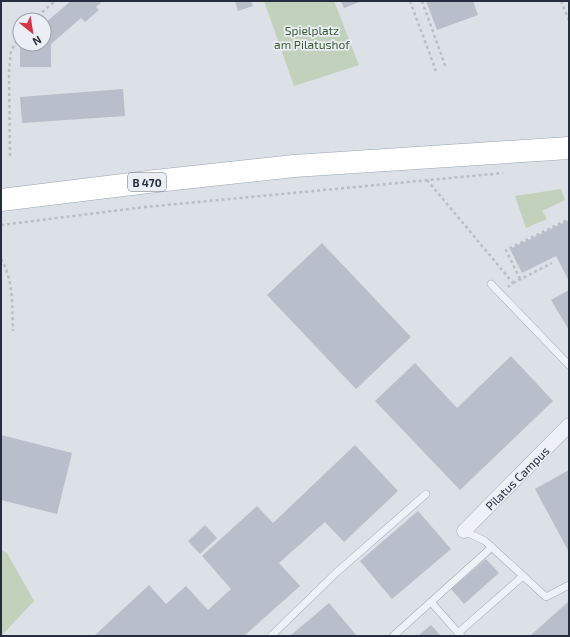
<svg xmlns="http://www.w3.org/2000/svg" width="570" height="637" font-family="'Exo 2',sans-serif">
<rect width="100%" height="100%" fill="#dce0e7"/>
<!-- green -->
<g fill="#c1d1bc">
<polygon points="264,1 334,1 359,65 294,86"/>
<polygon points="561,189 565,200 542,211 547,219 526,228 515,196"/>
<polygon points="1,550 7,553 34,601 1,636"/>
</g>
<!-- building -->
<g fill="#b8beca">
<polygon points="71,1 103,1 96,7 99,10 85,22 81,18 51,44 51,67 20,67 20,44 44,44 44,24"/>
<polygon points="235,1 251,1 253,6 238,11"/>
<polygon points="341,1 362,1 344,8"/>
<polygon points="426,1 473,1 478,15 437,30"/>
<polygon points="123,89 125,116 22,123 20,97"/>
<polygon points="569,220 569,281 556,256 522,273 510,249"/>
<polygon points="322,243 411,337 356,389 267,295"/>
<polygon points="569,290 569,330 551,300"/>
<polygon points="511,356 553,401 460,490 375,401 415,363 457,408"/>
<polygon points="1,435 72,453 57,514 1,500"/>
<polygon points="355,445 398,491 344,542 325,522 279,563 300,586 244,636 94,636 149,585 166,604 186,586 208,610 231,589 202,556 257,506 273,523"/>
<polygon points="569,470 569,552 535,489"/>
<polygon points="418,511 451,549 392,599 360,561"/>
<polygon points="205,525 217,538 200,554 188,541"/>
<polygon points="486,559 499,573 464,604 451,589"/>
<polygon points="569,601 569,636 530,636"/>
<polygon points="329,603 357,636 290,636"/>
<polygon points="431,625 441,636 418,636"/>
</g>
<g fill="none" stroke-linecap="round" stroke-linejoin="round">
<!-- service casing -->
<g stroke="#a5aab4" stroke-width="8">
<g id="service">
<polyline points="491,284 569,365"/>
<polyline points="464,531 485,541 546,597 569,585"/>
<polyline points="431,602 461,636"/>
<polyline points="458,633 523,576"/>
<polyline points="271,636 337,572 426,494"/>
<polyline points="393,636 492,547"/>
</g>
</g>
<!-- minor casing -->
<g stroke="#a5aab4" stroke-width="15">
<polyline id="minor" points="464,531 569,425"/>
</g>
<!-- primary casing -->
<g stroke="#9aa3b3" stroke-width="23">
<polyline id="primary" points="1,200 156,181 294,166 569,148"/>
</g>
<!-- path -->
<g stroke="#babec5" stroke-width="2.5" stroke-dasharray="3 3" stroke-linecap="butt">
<polyline points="410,1 436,71"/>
<polyline points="422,1 446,68"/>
<polyline points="561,1 569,20"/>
<polyline points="33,20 55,1"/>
<polyline points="10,156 9,71 11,51 20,36"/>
<polyline points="427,180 513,283 508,287"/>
<polyline points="1,225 145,207 503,173"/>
<path d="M1,259C14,280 12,308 13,331"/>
<polyline points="520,279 506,250 569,219"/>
<polyline points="513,283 552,263"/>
</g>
<!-- service -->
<use href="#service" stroke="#eef1f5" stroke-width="7"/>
<!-- minor -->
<use href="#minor" stroke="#eef1f5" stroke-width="14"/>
<!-- primary -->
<use href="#primary" stroke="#fff" stroke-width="22"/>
</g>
<g text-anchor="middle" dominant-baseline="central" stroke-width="3.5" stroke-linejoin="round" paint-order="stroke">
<!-- shield labels -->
<rect fill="#ebeff5" stroke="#606775" stroke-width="1" x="128" y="173" width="38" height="18" rx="3"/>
<g font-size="11" font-weight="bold" fill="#252d3e">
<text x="147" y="182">B 470</text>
</g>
<!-- park labels -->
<g font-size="12" fill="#375b31" stroke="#ebeff5">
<text x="312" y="30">Spielplatz<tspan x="312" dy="14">am Pilatushof</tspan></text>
</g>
<!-- street labels -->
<g font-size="12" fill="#252d3e" stroke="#ebeff5">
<text transform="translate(517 478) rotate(-45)">Pilatus Campus</text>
</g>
</g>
<!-- border -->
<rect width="570" height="637" fill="none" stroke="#252d3e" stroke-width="4"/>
<!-- north arrow -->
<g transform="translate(32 32) rotate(150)"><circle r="19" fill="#ebeff5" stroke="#9ca1ac"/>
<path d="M0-3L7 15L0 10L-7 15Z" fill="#d63649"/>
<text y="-6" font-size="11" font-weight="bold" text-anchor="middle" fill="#252d3e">N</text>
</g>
</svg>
